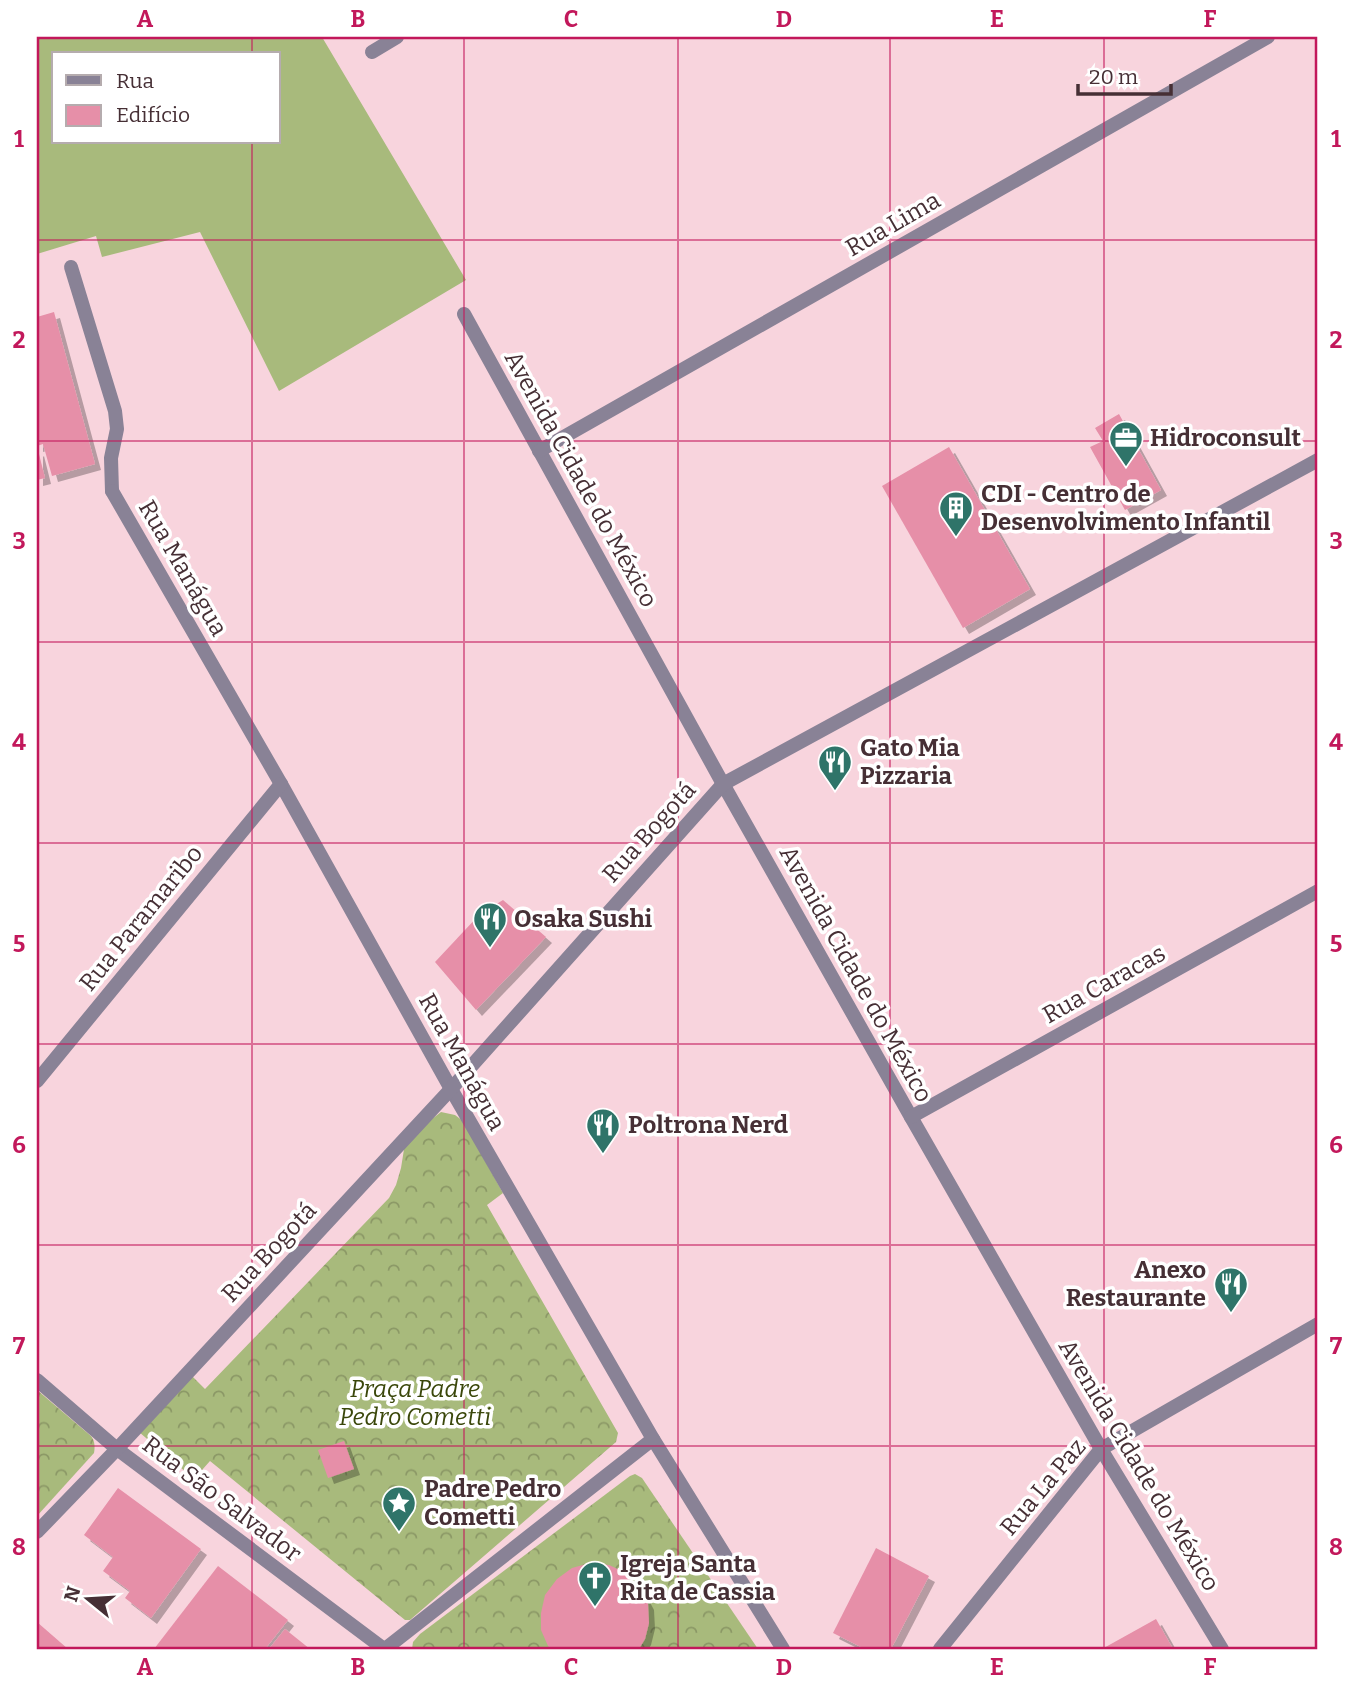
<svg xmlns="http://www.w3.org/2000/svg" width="1355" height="1686" font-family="Bitter,serif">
<defs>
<pattern id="forest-crowns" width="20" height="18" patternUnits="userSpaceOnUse" patternTransform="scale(1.75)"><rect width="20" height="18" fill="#a8ba7c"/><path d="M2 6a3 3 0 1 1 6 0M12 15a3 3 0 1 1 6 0" fill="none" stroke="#8b9866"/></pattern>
<filter id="shadow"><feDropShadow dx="6" dy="6" stdDeviation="0" flood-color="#0004"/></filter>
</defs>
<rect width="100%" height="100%" fill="#f8d4dd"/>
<!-- grass -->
<path fill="#a8ba7c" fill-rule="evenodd" d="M37,37H322L466,280L279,391L200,232L102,257L96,236L37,254ZM54,54H278V142H54Z"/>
<!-- forest -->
<g fill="url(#forest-crowns)">
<polygon points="441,1112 455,1115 463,1121 503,1193 487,1205 618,1433 616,1442 410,1620 405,1620 210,1461 194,1479 139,1432 192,1376 205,1389 389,1198 396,1185 401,1168 405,1143 427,1123"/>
<path d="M37,1390L91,1436C95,1441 95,1447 94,1453L37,1516Z"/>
<polygon points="635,1474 642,1478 758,1649 412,1649 413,1642 420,1634 630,1476"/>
</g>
<!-- building -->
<g fill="#e68fa8" filter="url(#shadow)">
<polygon points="54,312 95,464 52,476 43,444 37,446 37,317"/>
<polygon points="1119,414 1161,490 1125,510 1090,447 1103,441 1095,428"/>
<polygon points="949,447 1030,589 963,628 882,486"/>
<polygon points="38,450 45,478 37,480 37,451"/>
<polygon points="503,900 546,937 476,1010 435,962 479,915"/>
<polygon points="344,1441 354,1469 328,1478 318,1450"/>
<polygon points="118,1488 201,1549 151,1618 125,1598 130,1591 103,1571 113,1557 84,1535"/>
<polygon points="876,1548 929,1576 891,1649 865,1649 833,1633"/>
<polygon points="590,1563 609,1565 626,1573 639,1587 648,1604 649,1623 645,1639 639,1649 551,1649 548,1646 541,1630 541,1613 545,1595 557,1579 572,1568"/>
<polygon points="218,1566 288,1620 265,1649 154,1649"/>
<polygon points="1156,1619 1173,1649 1102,1649"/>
<polygon points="37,1622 68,1649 37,1649"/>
<polygon points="285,1629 310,1649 269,1649"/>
</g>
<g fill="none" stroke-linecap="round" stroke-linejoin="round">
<!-- service -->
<polyline stroke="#898296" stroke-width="14" points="71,267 115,411 117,429 111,458 112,491"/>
<!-- minor -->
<g stroke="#898296" stroke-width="14">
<polyline points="372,52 397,37"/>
<polyline points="464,314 723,784 911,1117 1101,1449 1222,1649"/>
<polyline points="539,451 1268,37"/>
<polyline points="112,491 281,784 451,1089 653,1439 783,1649"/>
<polyline points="37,1081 281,784"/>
<polyline points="911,1117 1318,891"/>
<polyline points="37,1380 117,1449 384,1649"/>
<polyline points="37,1532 117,1449 451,1089 723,784 1318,460"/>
<polyline points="385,1649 653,1439"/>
<polyline points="940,1649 1101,1449 1318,1324"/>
</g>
</g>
<!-- grid -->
<path fill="none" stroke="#c2185b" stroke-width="2" stroke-opacity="0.55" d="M252,37V54M464,37V1649M678,37V1649M890,37V1649M1104,37V1649M252,142V1649M37,240H1318M37,441H1318M37,642H1318M37,843H1318M37,1044H1318M37,1245H1318M37,1446H1318"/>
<!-- icons -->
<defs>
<g id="office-pin" transform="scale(1.75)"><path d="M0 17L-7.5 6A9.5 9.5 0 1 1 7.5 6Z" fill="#2f7469" stroke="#fff"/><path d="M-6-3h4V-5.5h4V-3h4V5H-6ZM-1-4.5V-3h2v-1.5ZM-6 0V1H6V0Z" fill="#fff"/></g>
<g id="building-pin" transform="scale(1.75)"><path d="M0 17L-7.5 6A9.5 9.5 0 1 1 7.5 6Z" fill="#2f7469" stroke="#fff"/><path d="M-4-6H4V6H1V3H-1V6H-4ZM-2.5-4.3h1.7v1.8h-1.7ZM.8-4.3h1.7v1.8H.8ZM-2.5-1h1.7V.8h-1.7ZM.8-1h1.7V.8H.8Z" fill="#fff"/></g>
<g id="restaurant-pin" transform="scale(1.75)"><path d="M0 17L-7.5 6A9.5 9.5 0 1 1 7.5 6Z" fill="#2f7469" stroke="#fff"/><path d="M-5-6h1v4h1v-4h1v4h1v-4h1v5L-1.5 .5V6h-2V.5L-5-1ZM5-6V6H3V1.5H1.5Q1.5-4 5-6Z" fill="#fff"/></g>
<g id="sight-pin" transform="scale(1.75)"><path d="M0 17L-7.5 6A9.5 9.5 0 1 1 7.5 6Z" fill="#2f7469" stroke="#fff"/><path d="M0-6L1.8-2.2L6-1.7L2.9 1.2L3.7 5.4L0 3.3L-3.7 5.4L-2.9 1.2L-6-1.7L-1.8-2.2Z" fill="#fff"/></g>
<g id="church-pin" transform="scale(1.75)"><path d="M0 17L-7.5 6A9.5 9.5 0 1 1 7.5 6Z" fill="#2f7469" stroke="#fff"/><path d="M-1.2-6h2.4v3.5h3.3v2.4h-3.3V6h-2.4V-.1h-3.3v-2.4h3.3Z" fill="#fff"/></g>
</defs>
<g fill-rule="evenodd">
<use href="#office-pin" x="1126" y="438"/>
<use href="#building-pin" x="956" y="508"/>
<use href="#restaurant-pin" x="835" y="762"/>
<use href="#restaurant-pin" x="490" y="919"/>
<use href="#restaurant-pin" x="603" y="1125"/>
<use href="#restaurant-pin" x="1231" y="1284"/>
<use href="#sight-pin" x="399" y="1503"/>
<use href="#church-pin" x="595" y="1578"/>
</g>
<g text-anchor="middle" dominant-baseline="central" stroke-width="7" stroke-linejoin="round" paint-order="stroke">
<!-- street labels -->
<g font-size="24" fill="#462f35" stroke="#fff">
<text transform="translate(893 224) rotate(-30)">Rua Lima</text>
<text transform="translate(581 479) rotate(61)">Avenida Cidade do México</text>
<text transform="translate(183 568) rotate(60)">Rua Manágua</text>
<text transform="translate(649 832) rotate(-48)">Rua Bogotá</text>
<text transform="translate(141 918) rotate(-51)">Rua Paramaribo</text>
<text transform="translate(856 974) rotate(61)">Avenida Cidade do México</text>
<text transform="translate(1104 984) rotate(-29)">Rua Caracas</text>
<text transform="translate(462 1062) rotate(61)">Rua Manágua</text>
<text transform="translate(269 1252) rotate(-47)">Rua Bogotá</text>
<text transform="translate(1139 1465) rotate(59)">Avenida Cidade do México</text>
<text transform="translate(1043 1487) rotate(-50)">Rua La Paz</text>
<text transform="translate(222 1499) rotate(37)">Rua São Salvador</text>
</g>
<!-- poi labels -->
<g font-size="24" font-weight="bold" fill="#462f35" stroke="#fff" text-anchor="start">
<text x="1150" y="438">Hidroconsult</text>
<text x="981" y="494">CDI - Centro de<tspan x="981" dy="28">Desenvolvimento Infantil</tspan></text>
<text x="860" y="748">Gato Mia<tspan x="860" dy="28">Pizzaria</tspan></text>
<text x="514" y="919">Osaka Sushi</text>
<text x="628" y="1125">Poltrona Nerd</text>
<text x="1206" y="1270" text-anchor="end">Anexo<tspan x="1206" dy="28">Restaurante</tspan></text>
<text x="424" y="1489">Padre Pedro<tspan x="424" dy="28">Cometti</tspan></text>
<text x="620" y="1564">Igreja Santa<tspan x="620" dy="28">Rita de Cassia</tspan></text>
</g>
<!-- park labels -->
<g font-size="24" font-style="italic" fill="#3a470a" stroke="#fff">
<text x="415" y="1389">Praça Padre<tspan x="415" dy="28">Pedro Cometti</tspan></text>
</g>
</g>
<!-- border -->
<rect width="1355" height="1686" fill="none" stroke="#ffffff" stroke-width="77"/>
<!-- legend -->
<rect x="52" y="52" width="228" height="91" fill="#ffffff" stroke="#b5acae" stroke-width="2"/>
<rect x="66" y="75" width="35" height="10" fill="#898296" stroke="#b5acae" stroke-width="2"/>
<text x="116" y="88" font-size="21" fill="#462f35">Rua</text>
<rect x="66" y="105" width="35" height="21" fill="#e68fa8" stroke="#b5acae" stroke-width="2"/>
<text x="116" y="122" font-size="21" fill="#462f35">Edifício</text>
<!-- north arrow -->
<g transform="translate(88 1599) rotate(288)" stroke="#ffffff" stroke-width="5" paint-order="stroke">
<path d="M0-5L12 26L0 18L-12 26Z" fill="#462f35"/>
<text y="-10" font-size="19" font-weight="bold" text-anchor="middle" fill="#462f35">N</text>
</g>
<!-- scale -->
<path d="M1078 84v10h93v-10" fill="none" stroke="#462f35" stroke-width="3.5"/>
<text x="1089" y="84" font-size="21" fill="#462f35" stroke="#ffffff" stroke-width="5" paint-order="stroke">20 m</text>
<rect x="38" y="38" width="1278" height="1610" fill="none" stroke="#c2185b" stroke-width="2.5"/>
<g font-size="23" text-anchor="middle" font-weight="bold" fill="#c2185b">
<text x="145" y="27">A</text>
<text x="358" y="27">B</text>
<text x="571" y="27">C</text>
<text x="784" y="27">D</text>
<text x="997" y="27">E</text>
<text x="1210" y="27">F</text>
<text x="19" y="147">1</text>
<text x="1336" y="147">1</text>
<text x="19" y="348">2</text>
<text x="1336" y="348">2</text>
<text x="19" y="549">3</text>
<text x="1336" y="549">3</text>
<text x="19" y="750">4</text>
<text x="1336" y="750">4</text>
<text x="19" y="952">5</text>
<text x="1336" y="952">5</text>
<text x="19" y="1153">6</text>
<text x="1336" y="1153">6</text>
<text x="19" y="1354">7</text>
<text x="1336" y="1354">7</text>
<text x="19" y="1555">8</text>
<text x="1336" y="1555">8</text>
<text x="145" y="1675">A</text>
<text x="358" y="1675">B</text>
<text x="571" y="1675">C</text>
<text x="784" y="1675">D</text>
<text x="997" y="1675">E</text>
<text x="1210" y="1675">F</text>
</g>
</svg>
